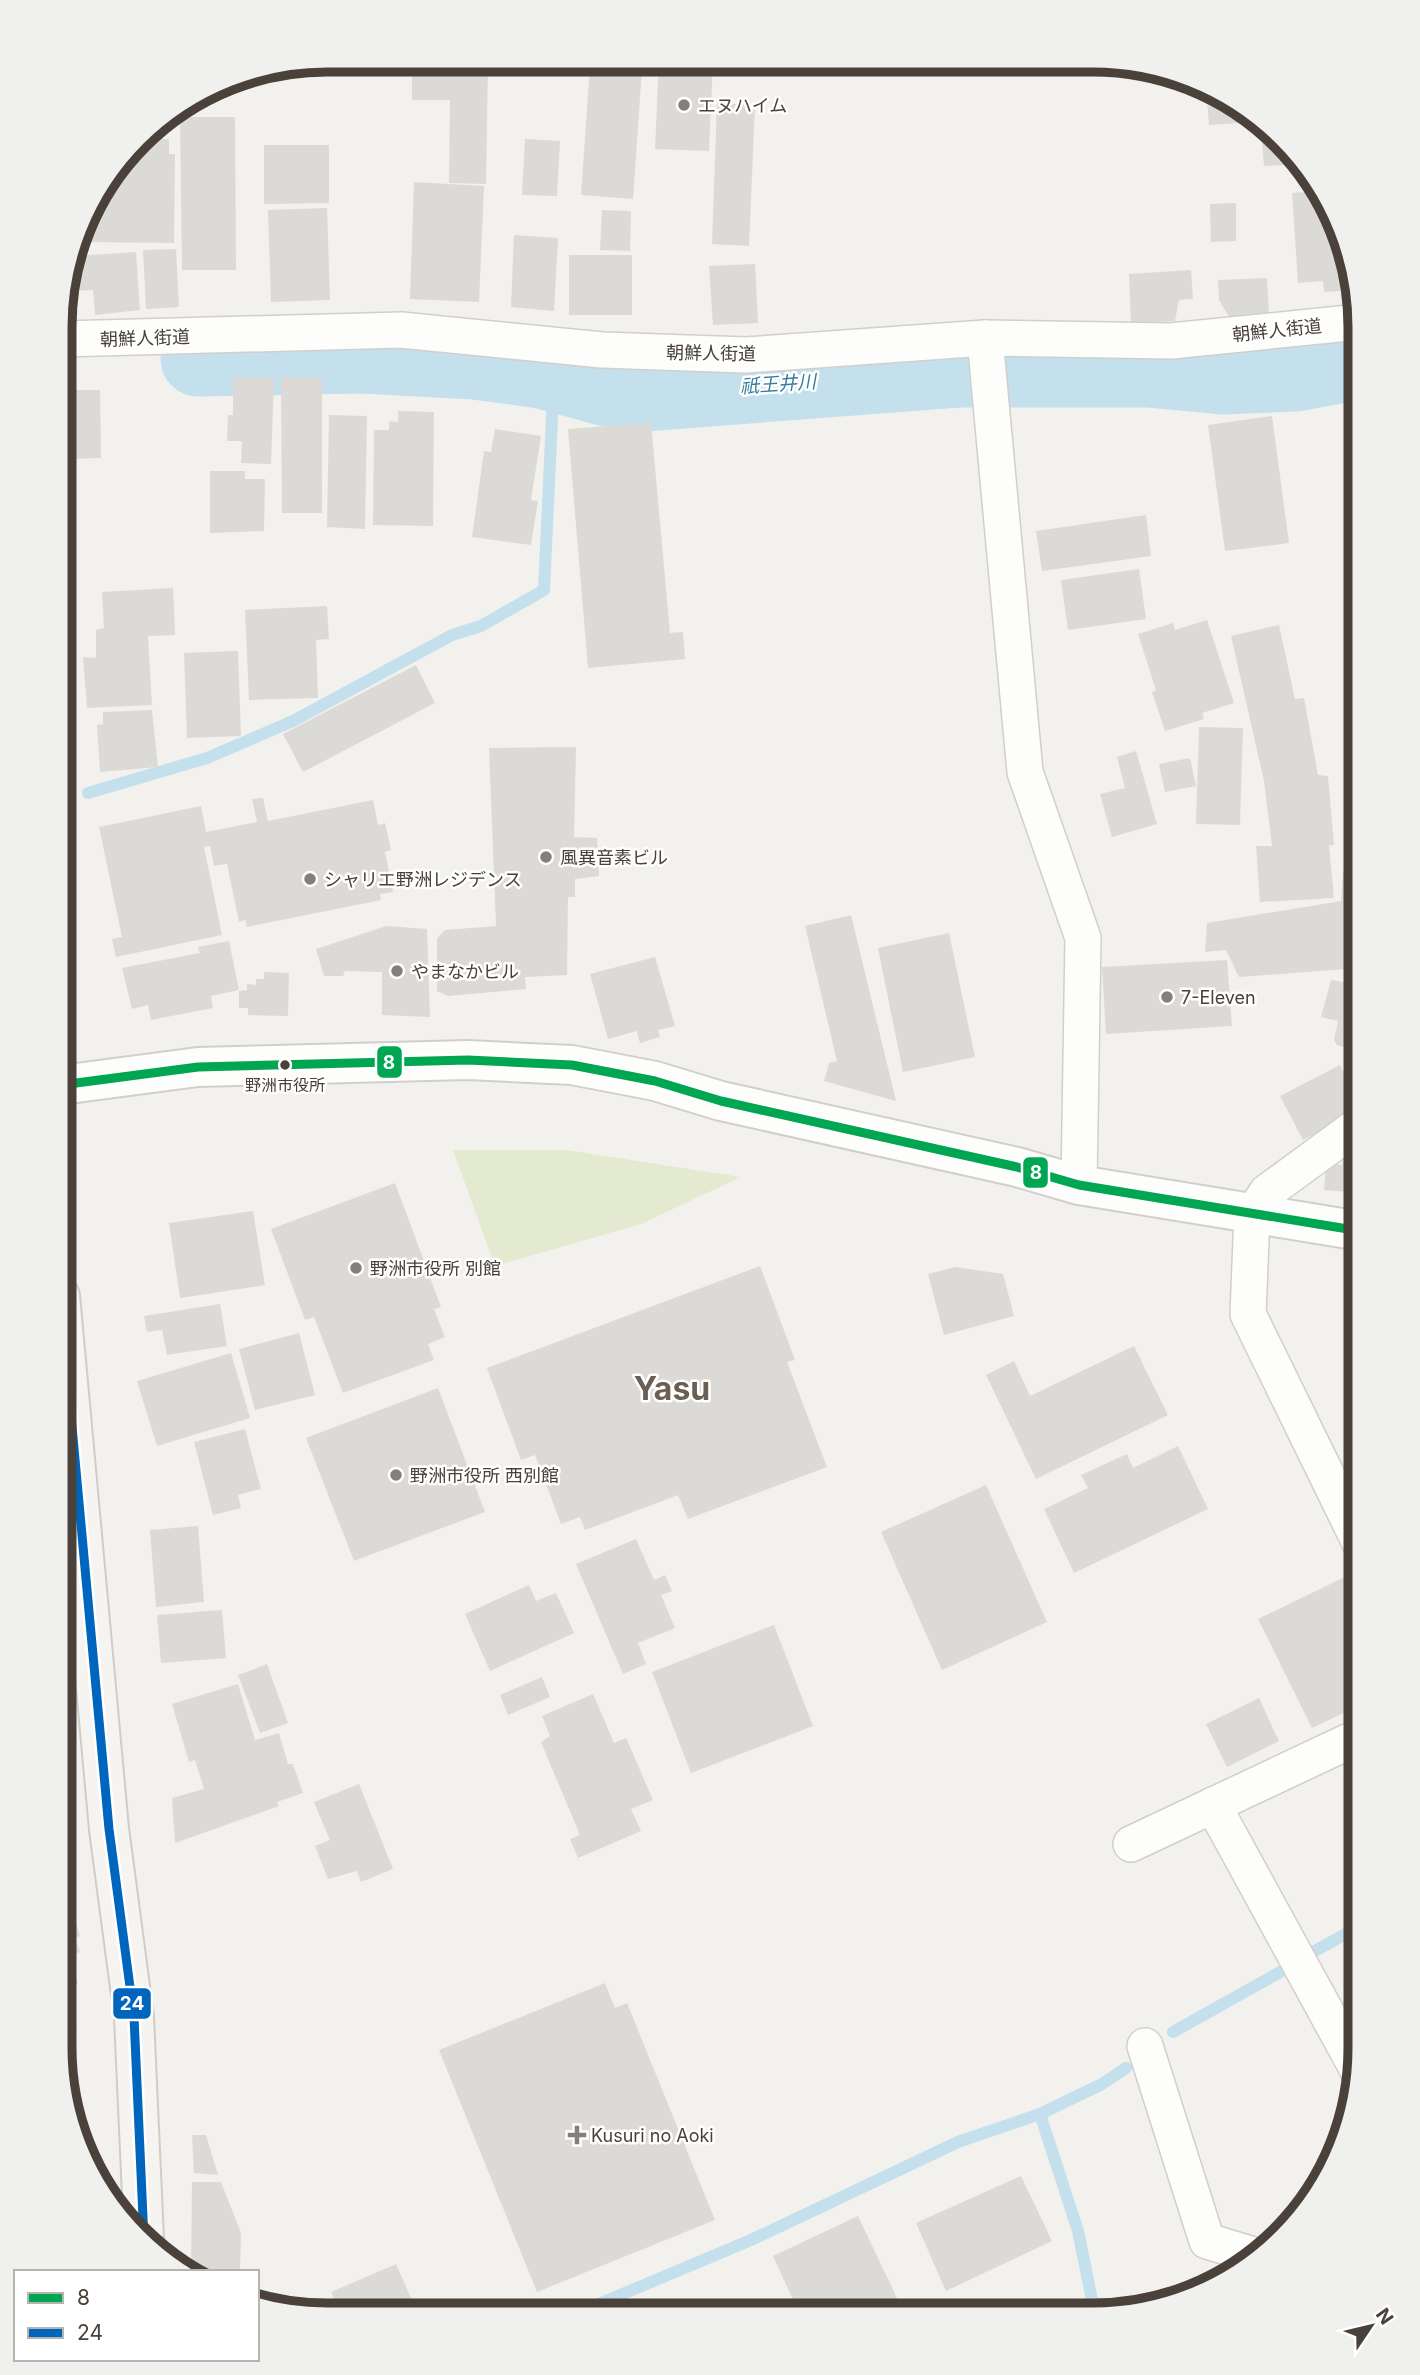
<svg xmlns="http://www.w3.org/2000/svg" width="1420" height="2375" font-family="Inter,'Noto Sans JP',sans-serif">
<rect width="100%" height="100%" fill="#f3f1ee"/>
<!-- green -->
<polygon fill="#e3ead0" points="453,1150 566,1150 741,1177 641,1224 495,1266"/>
<g fill="none" stroke-linecap="round" stroke-linejoin="round">
<!-- stream -->
<g stroke="#c3e0ec" stroke-width="12">
<polyline points="88,793 207,758 293,721 452,635 481,626 544,590 554,375"/>
<polyline points="1313,1952 1360,1926"/>
<polyline points="1173,2032 1282,1971"/>
<polyline points="1040,2114 1078,2231 1095,2315"/>
<polyline points="575,2314 751,2240 958,2142 1040,2114 1102,2084 1126,2068"/>
</g>
<!-- river -->
<polyline stroke="#c3e0ec" stroke-width="75" points="198,359 363,356 475,362 541,371 630,395 958,370 1148,370 1222,377 1295,374 1360,362"/>
</g>
<!-- building -->
<g fill="#dcdad6">
<polygon points="412,60 488,60 486,184 449,183 450,100 412,100"/>
<polygon points="601,60 640,60 639,67 601,64"/>
<polygon points="659,60 713,61 709,151 655,149"/>
<polygon points="590,65 642,69 633,199 581,195"/>
<polygon points="1206,86 1252,113 1253,122 1209,125"/>
<polygon points="717,103 755,105 749,246 712,244"/>
<polygon points="180,117 235,117 236,270 182,270"/>
<polygon points="1260,119 1305,164 1264,166"/>
<polygon points="141,139 169,139 169,154 175,154 174,243 77,242 87,208"/>
<polygon points="525,139 560,141 557,196 522,195"/>
<polygon points="264,145 329,145 329,203 264,204"/>
<polygon points="414,182 484,186 479,302 410,299"/>
<polygon points="1321,191 1340,225 1353,290 1324,292 1323,281 1298,283 1292,193"/>
<polygon points="1236,203 1236,241 1211,242 1210,204"/>
<polygon points="327,208 330,300 271,302 268,210"/>
<polygon points="602,210 631,211 630,251 600,250"/>
<polygon points="514,235 558,238 554,311 511,307"/>
<polygon points="176,249 179,307 146,309 143,250"/>
<polygon points="136,252 140,310 95,315 93,290 70,291 73,256"/>
<rect x="569" y="255" width="63" height="60"/>
<polygon points="755,264 758,323 713,325 709,266"/>
<polygon points="1191,270 1193,299 1179,300 1175,321 1131,323 1129,274"/>
<polygon points="1267,278 1269,314 1229,317 1219,300 1218,280"/>
<polygon points="233,377 274,378 271,464 241,463 242,441 227,441 228,415 233,415"/>
<polygon points="281,377 322,378 322,513 282,513"/>
<polygon points="71,390 100,390 101,458 72,459"/>
<polygon points="398,411 434,412 433,526 373,525 374,430 389,430 389,421 398,422"/>
<polygon points="329,415 367,416 365,529 327,527"/>
<polygon points="1272,416 1289,543 1225,551 1208,425"/>
<polygon points="651,423 670,633 683,632 685,659 588,668 568,429"/>
<polygon points="495,429 541,436 531,500 538,501 531,545 472,537 484,451 491,452"/>
<polygon points="210,471 245,471 245,479 265,479 264,531 210,533"/>
<polygon points="1146,515 1151,556 1042,571 1036,531"/>
<polygon points="1139,569 1146,619 1068,630 1061,580"/>
<polygon points="173,588 175,635 148,636 152,705 87,708 83,657 96,658 96,630 104,628 102,592"/>
<polygon points="327,606 329,639 316,640 318,698 249,700 245,610"/>
<polygon points="1207,620 1234,703 1202,713 1204,719 1165,731 1152,692 1156,690 1138,634 1173,623 1175,630"/>
<polygon points="1279,625 1295,699 1304,698 1318,775 1328,776 1334,845 1329,845 1334,898 1260,902 1256,846 1272,846 1264,781 1231,636"/>
<polygon points="238,651 241,736 187,738 184,653"/>
<polygon points="416,665 435,703 303,772 283,734"/>
<polygon points="152,710 158,767 100,772 97,725 103,724 103,712"/>
<polygon points="1199,727 1243,728 1240,825 1196,824"/>
<polygon points="576,747 574,837 597,838 599,876 575,879 575,897 568,897 567,975 525,977 526,989 448,996 437,991 437,938 445,930 496,926 489,748"/>
<polygon points="1136,751 1157,824 1112,837 1100,794 1125,788 1117,757"/>
<polygon points="1190,758 1196,786 1165,792 1159,764"/>
<polygon points="263,798 268,821 373,800 378,825 385,823 391,850 385,852 393,892 380,894 381,900 247,927 245,920 239,922 227,864 214,866 210,846 204,847 222,935 116,957 112,939 122,937 99,827 201,806 206,832 257,822 252,799"/>
<polygon points="1360,870 1360,968 1239,977 1226,950 1205,952 1207,923 1341,901 1343,871"/>
<polygon points="851,915 896,1101 824,1081 829,1063 837,1061 805,926"/>
<polygon points="386,926 427,929 430,1017 382,1015 382,972 345,971 343,976 324,976 316,949"/>
<polygon points="949,933 975,1057 903,1072 878,948"/>
<polygon points="229,941 239,990 211,996 213,1008 151,1020 148,1005 132,1009 122,968 200,953 198,947"/>
<polygon points="655,957 675,1026 658,1030 660,1037 640,1043 637,1031 608,1039 590,974"/>
<polygon points="1227,960 1232,1026 1106,1034 1102,967"/>
<polygon points="264,972 289,973 288,1016 248,1015 248,1008 239,1008 239,991 247,990 247,984 256,985 256,979 264,979"/>
<polygon points="1331,980 1360,985 1360,1061 1352,1058 1354,1050 1337,1045 1334,1040 1338,1021 1321,1017"/>
<polygon points="1340,1065 1360,1104 1360,1110 1303,1140 1280,1096"/>
<polygon points="1357,1148 1360,1148 1360,1193 1324,1190 1326,1163 1342,1165 1343,1151 1357,1152"/>
<polygon points="395,1183 441,1307 434,1309 445,1337 428,1344 434,1360 343,1393 314,1317 305,1320 271,1229"/>
<polygon points="253,1211 265,1285 180,1298 169,1223"/>
<polygon points="760,1266 795,1360 787,1362 827,1467 688,1519 678,1495 585,1530 580,1517 561,1524 535,1455 521,1460 487,1368"/>
<polygon points="955,1267 1003,1274 1014,1316 944,1335 928,1274"/>
<polygon points="220,1304 227,1346 167,1355 162,1330 147,1332 144,1316"/>
<polygon points="299,1333 315,1395 255,1410 239,1349"/>
<polygon points="1134,1346 1168,1415 1036,1479 986,1375 1014,1361 1030,1396"/>
<polygon points="231,1353 250,1418 157,1446 137,1381"/>
<polygon points="438,1388 485,1512 354,1561 306,1438"/>
<polygon points="245,1429 261,1489 238,1495 241,1508 213,1515 194,1442"/>
<polygon points="1178,1446 1208,1509 1074,1573 1044,1509 1088,1488 1081,1475 1127,1454 1133,1468"/>
<polygon points="986,1485 1047,1622 942,1670 881,1532"/>
<polygon points="198,1526 204,1602 156,1607 150,1530"/>
<polygon points="636,1539 654,1580 665,1575 672,1591 661,1595 675,1628 638,1643 646,1664 623,1674 576,1564"/>
<polygon points="1349,1575 1360,1599 1360,1705 1312,1728 1258,1619"/>
<polygon points="529,1585 536,1601 556,1593 574,1633 490,1671 465,1614"/>
<polygon points="222,1610 226,1658 161,1663 157,1615"/>
<polygon points="774,1625 813,1726 691,1773 652,1672"/>
<polygon points="267,1664 288,1723 260,1733 238,1675"/>
<polygon points="542,1677 550,1697 508,1715 500,1695"/>
<polygon points="238,1684 255,1740 279,1733 288,1764 293,1764 303,1793 277,1802 279,1806 175,1843 172,1798 204,1789 195,1760 189,1762 172,1704"/>
<polygon points="593,1694 614,1743 626,1738 653,1800 631,1809 641,1831 578,1858 570,1839 580,1835 541,1742 550,1736 542,1716"/>
<polygon points="1259,1698 1279,1741 1227,1767 1206,1724"/>
<polygon points="359,1784 393,1869 361,1882 357,1871 328,1879 315,1846 330,1840 314,1802"/>
<polygon points="65,1869 76,1898 69,1901 80,1936 75,1938 80,1952 67,1956 78,1983 60,1990 60,1871"/>
<polygon points="605,1983 615,2008 627,2003 715,2220 537,2292 439,2050"/>
<polygon points="68,2016 77,2027 69,2035 76,2043 74,2049 62,2060 60,2024"/>
<polygon points="192,2135 206,2135 218,2175 194,2173"/>
<polygon points="1021,2176 1052,2241 946,2291 916,2223"/>
<polygon points="192,2182 221,2182 241,2233 240,2272 191,2272"/>
<polygon points="858,2216 905,2315 800,2315 773,2256"/>
<polygon points="396,2264 418,2314 341,2313 331,2292"/>
</g>
<g fill="none" stroke-linecap="round" stroke-linejoin="round">
<!-- minor casing -->
<g stroke="#d1cfcc" stroke-width="38">
<g id="minor">
<polyline points="985,338 1025,772 1083,938 1079,1185"/>
<polyline points="62,339 401,330 602,350 746,355 985,338 1171,341 1359,322"/>
<polyline points="1360,1543 1248,1314 1252,1215 1267,1192 1360,1124"/>
<polyline points="1213,1805 1359,2072"/>
<polyline points="1131,1844 1360,1736"/>
<polyline points="1145,2046 1207,2241 1260,2257"/>
</g>
</g>
<!-- tertiary casing -->
<g stroke="#d1cfcc" stroke-width="42">
<polyline id="tertiary" points="61,1085 198,1067 468,1060 572,1065 655,1081 721,1101 1017,1167 1079,1185 1360,1231"/>
</g>
<!-- secondary casing -->
<g stroke="#d1cdc5" stroke-width="42">
<polyline id="secondary" points="60,1296 109,1829 134,2017 144,2240"/>
</g>
<!-- path -->
<polyline stroke="#d3d1cc" stroke-width="4.5" stroke-dasharray="3.5 3.5" stroke-linecap="butt" points="60,1852 70,1847"/>
<!-- minor -->
<use href="#minor" stroke="#fdfdfc" stroke-width="35"/>
<!-- tertiary -->
<use href="#tertiary" stroke="#fdfdfc" stroke-width="38"/>
<!-- secondary -->
<use href="#secondary" stroke="#f6f4f1" stroke-width="38"/>
<!-- bus-1 casing -->
<g stroke="#fff" stroke-width="14">
<polyline id="bus-1" points="61,1085 198,1067 468,1060 572,1065 655,1081 721,1101 1017,1167 1079,1185 1360,1231"/>
</g>
<!-- bus-2 casing -->
<g stroke="#fff" stroke-width="14">
<polyline id="bus-2" points="60,1296 109,1829 134,2017 144,2240"/>
</g>
<!-- bus-1 -->
<use href="#bus-1" stroke="#00a651" stroke-width="9"/>
<!-- bus-2 -->
<use href="#bus-2" stroke="#0065bd" stroke-width="9"/>
</g>
<!-- markers -->
<g fill="#847f79" stroke="#fff" stroke-width="2.5">
<circle cx="684" cy="105" r="7"/>
<circle cx="546" cy="857" r="7"/>
<circle cx="310" cy="879" r="7"/>
<circle cx="397" cy="971" r="7"/>
<circle cx="1167" cy="997" r="7"/>
<circle cx="356" cy="1268" r="7"/>
<circle cx="396" cy="1475" r="7"/>
<path d="M573.5 2124.5h7v7h7v7h-7v7h-7v-7h-7v-7h7z"/>
</g>
<circle fill="#49413a" stroke="#fff" stroke-width="2.5" cx="285" cy="1065" r="6"/>
<g text-anchor="middle" dominant-baseline="central" stroke-width="5" stroke-linejoin="round" paint-order="stroke">
<!-- bus labels -->
<g font-size="16" fill="#49413a" stroke="#fff">
<text x="285" y="1085">野洲市役所</text>
</g>
<!-- poi labels -->
<g font-size="18" fill="#49413a" stroke="#fff" text-anchor="start">
<text x="698" y="105">エヌハイム</text>
<text x="560" y="857">風異音素ビル</text>
<text x="324" y="879">シャリエ野洲レジデンス</text>
<text x="411" y="971">やまなかビル</text>
<text x="1181" y="997">7-Eleven</text>
<text x="370" y="1268">野洲市役所 別館</text>
<text x="410" y="1475">野洲市役所 西別館</text>
<text x="591" y="2135">Kusuri no Aoki</text>
</g>
<!-- street labels -->
<g font-size="18" fill="#49413a" stroke="#fff">
<text transform="translate(1277 330) rotate(-6)">朝鮮人街道</text>
<text transform="translate(145 338) rotate(-2)">朝鮮人街道</text>
<text transform="translate(711 353) rotate(1)">朝鮮人街道</text>
</g>
<!-- water labels -->
<g font-size="19" font-style="italic" fill="#377d9d" stroke="#fff">
<text transform="translate(778 384) rotate(-4)">祇王井川</text>
</g>
<!-- town labels -->
<g font-size="32" font-weight="bold" fill="#6b5e52" stroke="#fff">
<text x="672" y="1388">Yasu</text>
</g>
</g>
<!-- crop -->
<path d="M0 0H1420V2375H0ZM327 72H1093A255 255 0 0 1 1348 327V2048A255 255 0 0 1 1093 2303H327A255 255 0 0 1 72 2048V327A255 255 0 0 1 327 72Z" fill="#f0f0ef" fill-rule="evenodd"/>
<path fill="none" stroke="#49413a" stroke-width="9" d="M327 72H1093A255 255 0 0 1 1348 327V2048A255 255 0 0 1 1093 2303H327A255 255 0 0 1 72 2048V327A255 255 0 0 1 327 72Z"/>
<g stroke="#fff" stroke-width="2.5">
<rect x="376" y="1045" width="27" height="34" rx="7" fill="#00a651"/>
<rect x="1022" y="1156" width="27" height="33" rx="7" fill="#00a651"/>
<rect x="112" y="1987" width="40" height="33" rx="7" fill="#0065bd"/>
</g>
<g font-size="19" text-anchor="middle" font-weight="bold" fill="#fff">
<text x="389" y="1069">8</text>
<text x="1036" y="1179">8</text>
<text x="132" y="2010">24</text>
</g>
<!-- legend -->
<rect x="14" y="2270" width="245" height="91" fill="#ffffff" stroke="#b6b3b0" stroke-width="2"/>
<rect x="28" y="2293" width="35" height="10" fill="#00a651" stroke="#b6b3b0" stroke-width="2"/>
<text x="77" y="2305" font-size="21" fill="#49413a">8</text>
<rect x="28" y="2328" width="35" height="10" fill="#0065bd" stroke="#b6b3b0" stroke-width="2"/>
<text x="77" y="2340" font-size="21" fill="#49413a">24</text>
<!-- north arrow -->
<g transform="translate(1371 2326) rotate(55)" stroke="#ffffff" stroke-width="5" paint-order="stroke">
<path d="M0-5L12 26L0 18L-12 26Z" fill="#49413a"/>
<text y="-10" font-size="19" font-weight="bold" text-anchor="middle" fill="#49413a">N</text>
</g>
</svg>
